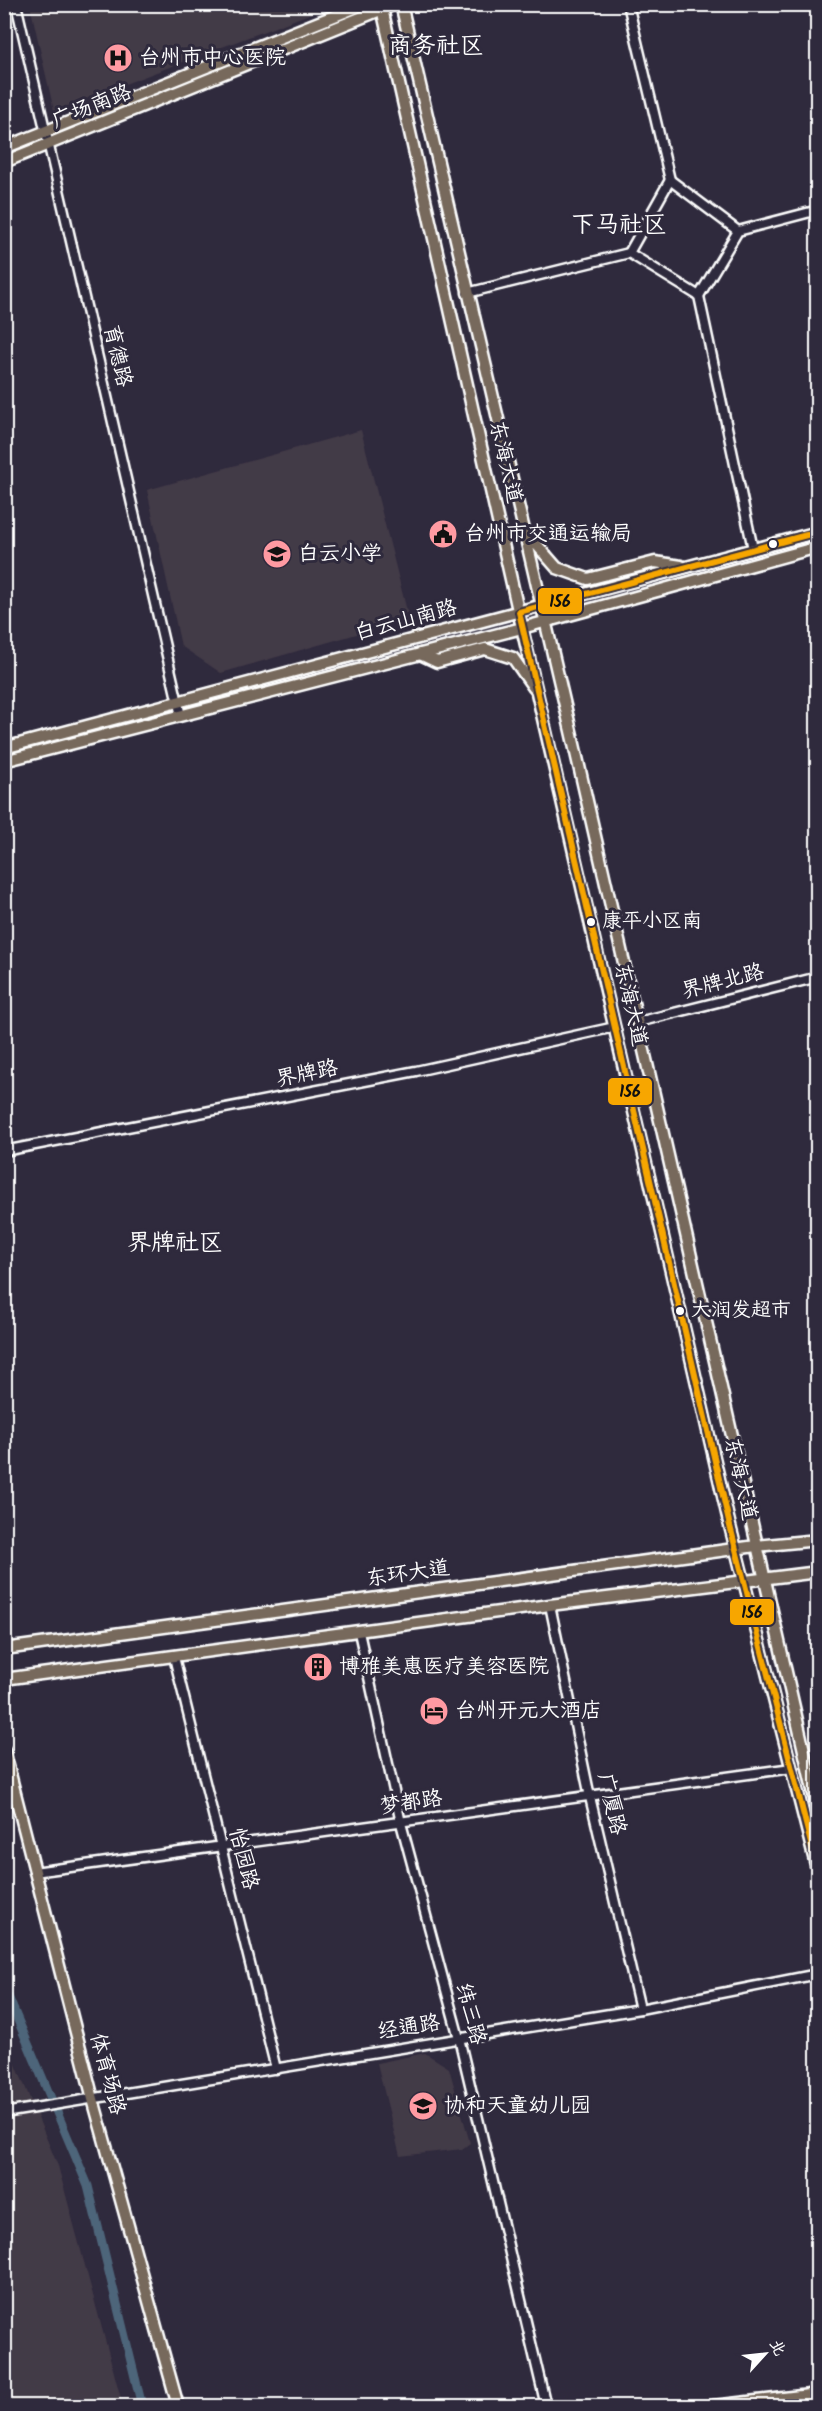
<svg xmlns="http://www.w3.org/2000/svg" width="822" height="2411" font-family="Kalam,'LXGW WenKai TC',sans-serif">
<rect width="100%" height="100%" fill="#2f2a3d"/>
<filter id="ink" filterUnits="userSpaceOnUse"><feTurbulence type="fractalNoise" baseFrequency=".0167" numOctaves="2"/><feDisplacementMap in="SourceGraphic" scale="12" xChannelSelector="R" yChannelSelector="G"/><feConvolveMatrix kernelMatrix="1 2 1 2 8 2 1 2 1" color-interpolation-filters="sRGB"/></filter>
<g filter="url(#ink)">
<!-- built -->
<g fill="#433a47">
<polygon points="30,5 30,4 333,5 54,111"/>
<polygon points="361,430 409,619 221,673 181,646 147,490"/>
<polygon points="4,2036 58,2166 123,2406 5,2406"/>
<polygon points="425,2053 449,2068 470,2143 462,2149 400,2156 377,2063"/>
</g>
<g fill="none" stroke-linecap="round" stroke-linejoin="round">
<!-- canal -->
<polyline stroke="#4e657a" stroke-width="9" points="4,1987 88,2186 142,2406"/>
<!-- minor casing -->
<g stroke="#fff" stroke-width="13">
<g id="minor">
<polyline points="16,4 181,716"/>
<polyline points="628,4 670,180"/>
<polyline points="738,231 670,180 629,253 699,296 738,231 818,210"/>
<polyline points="467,293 629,253"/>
<polyline points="699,296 753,549"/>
<polyline points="638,1022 818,977"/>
<polyline points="4,1151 416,1071 615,1027"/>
<polyline points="550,1605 590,1797 640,2009"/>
<polyline points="359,1632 401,1823 459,2038 546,2406"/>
<polyline points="174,1657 276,2069"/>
<polyline points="34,1872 792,1768"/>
<polyline points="4,2113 640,2009 818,1974"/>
</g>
</g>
<!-- major casing -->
<g stroke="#fff" stroke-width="15">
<g id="major">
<polyline points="381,4 522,628 729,1522 818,1873"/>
<polyline points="401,4 571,731 818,1812"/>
<polyline points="4,148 364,4"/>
<polyline points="4,162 395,4"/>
<polyline points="523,529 557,568 588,579 655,562 681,566"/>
<polyline points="420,654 437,662 485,649 513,658 534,688"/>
<polyline points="4,748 818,532"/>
<polyline points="4,761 522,628 818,547"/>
<polyline points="4,1649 756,1546 818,1540"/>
<polyline points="4,1679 550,1605 818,1572"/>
<polyline points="4,1750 93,2099 178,2406"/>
<polyline points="713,2406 818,2394"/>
</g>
</g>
<!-- minor -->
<use href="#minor" stroke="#2f2a3d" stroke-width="8"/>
<!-- major -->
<use href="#major" stroke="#77695c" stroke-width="10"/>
<!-- bus-1 casing -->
<g stroke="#2f2a3d" stroke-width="10">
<polyline id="bus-1" points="818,532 519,612 729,1522 818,1871"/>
</g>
<!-- bus-1 -->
<use href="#bus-1" stroke="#f7a600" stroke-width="6"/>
</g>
</g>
<!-- icons -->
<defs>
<g id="hospital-disc" transform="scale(1.5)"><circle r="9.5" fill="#ff9aa2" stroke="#2f2a3d"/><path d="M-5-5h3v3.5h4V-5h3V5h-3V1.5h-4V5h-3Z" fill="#111"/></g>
<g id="civic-disc" transform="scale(1.5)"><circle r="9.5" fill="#ff9aa2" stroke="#2f2a3d"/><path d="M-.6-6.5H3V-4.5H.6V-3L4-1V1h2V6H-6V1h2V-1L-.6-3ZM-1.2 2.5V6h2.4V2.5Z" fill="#111"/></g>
<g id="school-disc" transform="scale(1.5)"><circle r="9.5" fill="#ff9aa2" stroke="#2f2a3d"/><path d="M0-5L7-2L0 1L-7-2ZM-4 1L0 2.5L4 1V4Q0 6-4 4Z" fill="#111"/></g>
<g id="building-disc" transform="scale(1.5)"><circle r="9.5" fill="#ff9aa2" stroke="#2f2a3d"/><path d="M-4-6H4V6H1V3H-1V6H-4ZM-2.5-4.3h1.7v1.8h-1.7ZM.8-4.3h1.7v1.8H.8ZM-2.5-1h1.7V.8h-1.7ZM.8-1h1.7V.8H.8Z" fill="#111"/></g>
<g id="hotel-disc" transform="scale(1.5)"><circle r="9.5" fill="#ff9aa2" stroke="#2f2a3d"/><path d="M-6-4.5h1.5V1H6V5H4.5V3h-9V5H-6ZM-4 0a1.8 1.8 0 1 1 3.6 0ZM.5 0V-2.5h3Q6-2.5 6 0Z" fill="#111"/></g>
</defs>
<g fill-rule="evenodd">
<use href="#hospital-disc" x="118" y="58"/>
<use href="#civic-disc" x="443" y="534"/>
<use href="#school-disc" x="277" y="554"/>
<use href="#building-disc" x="318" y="1667"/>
<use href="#hotel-disc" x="434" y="1711"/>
<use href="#school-disc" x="423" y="2106"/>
</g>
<!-- markers -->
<g fill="#fff" stroke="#2f2a3d" stroke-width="2">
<circle cx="773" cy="544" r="5"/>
<circle cx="591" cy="922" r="5"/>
<circle cx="680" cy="1311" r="5"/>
</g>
<g text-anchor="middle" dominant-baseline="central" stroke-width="6" stroke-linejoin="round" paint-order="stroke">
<!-- bus labels -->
<g font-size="20" fill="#fff" stroke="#2f2a3d" text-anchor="start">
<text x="602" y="922">康平小区南</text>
<text x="691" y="1311">大润发超市</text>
</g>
<!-- poi labels -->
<g font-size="21" fill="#fff" stroke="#2f2a3d" text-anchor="start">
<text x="139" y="58">台州市中心医院</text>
<text x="464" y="534">台州市交通运输局</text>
<text x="298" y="554">白云小学</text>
<text x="339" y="1667">博雅美惠医疗美容医院</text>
<text x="455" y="1711">台州开元大酒店</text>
<text x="444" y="2106">协和天童幼儿园</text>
</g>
<!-- street labels -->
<g font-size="21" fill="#fff" stroke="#2f2a3d">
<text transform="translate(92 107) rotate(-22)">广场南路</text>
<text transform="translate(117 356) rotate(77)">育德路</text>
<text transform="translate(505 462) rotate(77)">东海大道</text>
<text transform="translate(406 621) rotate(-15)">白云山南路</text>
<text transform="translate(723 982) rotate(-14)">界牌北路</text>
<text transform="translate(630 1005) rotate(77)">东海大道</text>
<text transform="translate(307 1074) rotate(-11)">界牌路</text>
<text transform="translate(740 1479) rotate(77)">东海大道</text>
<text transform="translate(408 1574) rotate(-8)">东环大道</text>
<text transform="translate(411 1803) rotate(-8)">梦都路</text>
<text transform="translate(611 1804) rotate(77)">广厦路</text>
<text transform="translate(243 1859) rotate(76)">怡园路</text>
<text transform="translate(470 2014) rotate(75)">纬三路</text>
<text transform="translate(409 2028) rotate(-9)">经通路</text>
<text transform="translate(107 2074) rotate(75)">体育场路</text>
</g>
<!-- quarter labels -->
<g font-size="24" fill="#fff" stroke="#2f2a3d">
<text x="436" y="46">商务社区</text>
<text x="619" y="225">下马社区</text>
<text x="175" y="1243">界牌社区</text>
</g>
</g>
<g stroke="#2f2a3d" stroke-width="2">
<rect x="537" y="587" width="46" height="28" rx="6" fill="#f7a600"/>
<rect x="607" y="1077" width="46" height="29" rx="6" fill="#f7a600"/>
<rect x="729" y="1598" width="46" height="28" rx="6" fill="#f7a600"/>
</g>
<g font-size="16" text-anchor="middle" font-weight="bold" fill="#111">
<text x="560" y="607">156</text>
<text x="630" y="1097">156</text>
<text x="752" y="1618">156</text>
</g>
<!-- margin -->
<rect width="822" height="2411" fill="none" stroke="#2f2a3d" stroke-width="24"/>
<rect x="12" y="12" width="798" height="2387" fill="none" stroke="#fff" stroke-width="2" filter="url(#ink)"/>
<!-- north arrow -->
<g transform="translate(765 2354) rotate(63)" stroke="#2f2a3d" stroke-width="4.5" paint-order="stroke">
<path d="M0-4.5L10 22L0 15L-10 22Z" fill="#ffffff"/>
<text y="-9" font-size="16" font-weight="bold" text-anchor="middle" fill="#ffffff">北</text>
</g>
</svg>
